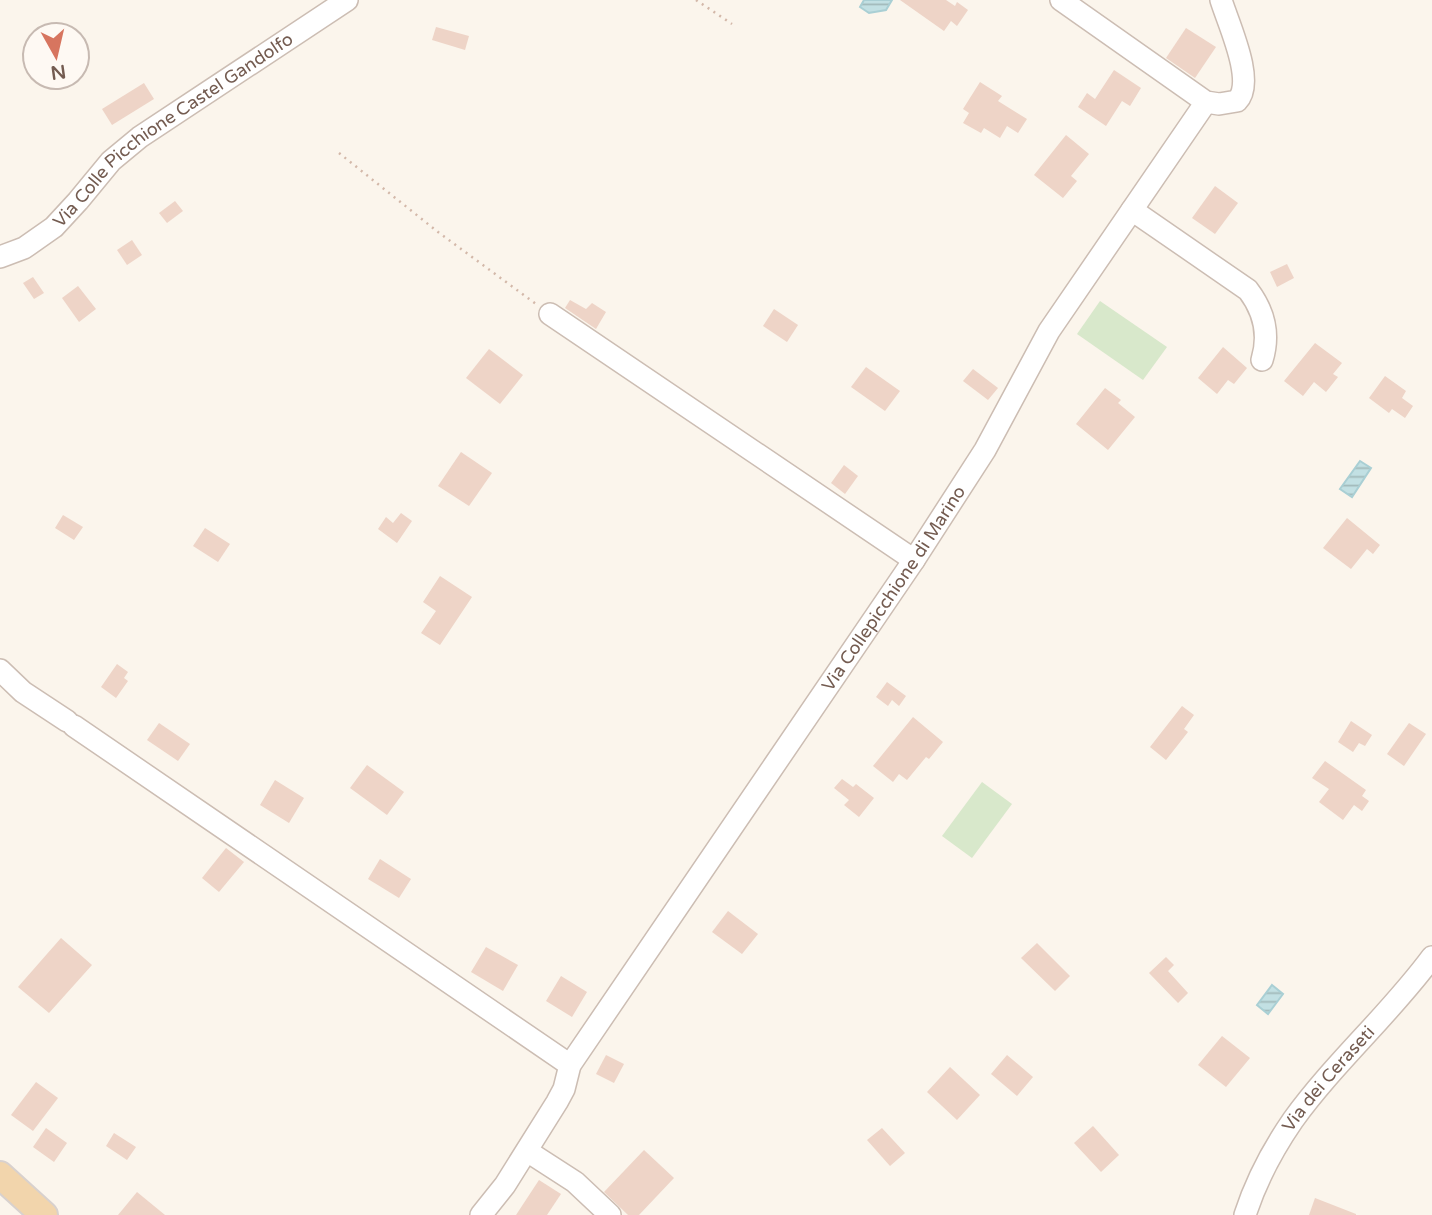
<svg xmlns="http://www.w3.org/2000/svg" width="1432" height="1215" font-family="'Varela Round',sans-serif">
<defs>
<pattern id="water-rules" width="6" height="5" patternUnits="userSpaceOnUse" patternTransform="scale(1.75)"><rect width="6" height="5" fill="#c2e0e3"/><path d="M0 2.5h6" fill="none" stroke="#a2b9ba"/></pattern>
</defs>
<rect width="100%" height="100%" fill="#fbf5ec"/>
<!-- grass -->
<g fill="#d8e8cb">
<polygon points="1100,301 1167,347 1143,380 1077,334"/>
<polygon points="982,782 1012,804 972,858 942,836"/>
</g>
<!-- water -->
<g fill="url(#water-rules)" stroke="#a9cfd4" stroke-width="2">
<polygon points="864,0 892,0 886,10 869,13 860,7"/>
<polygon points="1360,461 1371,468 1352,497 1340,489"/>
<polygon points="1272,985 1283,994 1268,1014 1257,1005"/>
</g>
<!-- building -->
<g fill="#eed4c7">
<polygon points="900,0 946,0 955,6 957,2 968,10 957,26 951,21 944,31"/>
<polygon points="436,27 469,36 465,50 432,40"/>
<polygon points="1186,28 1216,47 1195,78 1166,58"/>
<polygon points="1114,70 1141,88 1130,106 1122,101 1106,126 1078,107 1087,93 1095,99"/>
<polygon points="980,82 1002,96 998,101 1027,119 1018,133 1007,126 1000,138 984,128 981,133 963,123 969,113 963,109"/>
<polygon points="144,83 154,99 112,125 102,109"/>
<polygon points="1066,135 1089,154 1071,176 1077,181 1063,198 1034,175"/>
<polygon points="1215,186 1238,203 1215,234 1192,218"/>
<polygon points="175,201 183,211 167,223 159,213"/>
<polygon points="132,240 142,255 127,265 117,250"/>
<polygon points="1287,264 1294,278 1277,287 1270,272"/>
<polygon points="33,277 44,293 34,299 23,283"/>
<polygon points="78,286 96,309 79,322 62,298"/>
<polygon points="570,300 586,309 592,303 606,312 596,329 565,308"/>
<polygon points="774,309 798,325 787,342 763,326"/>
<polygon points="1315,343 1342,363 1333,374 1338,377 1326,392 1314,382 1303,396 1284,381"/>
<polygon points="1223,347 1247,368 1234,384 1228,380 1217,394 1198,378"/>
<polygon points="489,349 523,375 500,404 466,378"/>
<polygon points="866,367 900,391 885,411 851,387"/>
<polygon points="973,369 998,388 988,400 963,381"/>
<polygon points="1385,376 1406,391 1402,398 1413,406 1405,418 1392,409 1389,413 1369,398"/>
<polygon points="1105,388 1121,400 1118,403 1135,417 1108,450 1076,424"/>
<polygon points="461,452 492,473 469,506 438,486"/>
<polygon points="844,465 858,476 845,494 831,483"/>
<polygon points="401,513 412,521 397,543 378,529 386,517 393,523"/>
<polygon points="63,515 83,527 74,540 55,528"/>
<polygon points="1347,518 1380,545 1373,554 1367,549 1351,569 1323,548"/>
<polygon points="205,528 230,544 218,562 193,546"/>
<polygon points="440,576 472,597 440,645 421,633 436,611 423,602"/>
<polygon points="117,664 128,672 124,678 128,681 116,698 101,687"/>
<polygon points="887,682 906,696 899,706 892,700 888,706 876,697"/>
<polygon points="1182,706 1194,715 1184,729 1188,732 1166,760 1150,747"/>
<polygon points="913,717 943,742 929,759 926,757 907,780 899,774 893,782 873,766"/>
<polygon points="1351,721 1372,735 1365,746 1359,743 1353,752 1338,742"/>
<polygon points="159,723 190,744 178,761 147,740"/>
<polygon points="1409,723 1426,734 1404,766 1387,754"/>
<polygon points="1325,761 1366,790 1362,796 1369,801 1362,811 1354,805 1343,820 1319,802 1329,789 1312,778"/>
<polygon points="367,765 404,792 387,815 350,788"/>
<polygon points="842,779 853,787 856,784 874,798 859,817 844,805 849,800 834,788"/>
<polygon points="275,780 304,798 289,823 260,805"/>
<polygon points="226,848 244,862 219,892 202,878"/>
<polygon points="380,859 411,879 399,898 368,879"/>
<polygon points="728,911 758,934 742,954 712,932"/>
<polygon points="61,938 92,965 49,1013 18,987"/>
<polygon points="1037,943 1070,976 1055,991 1021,958"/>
<polygon points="486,947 518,965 503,991 471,972"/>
<polygon points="1166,957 1174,965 1168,971 1188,993 1178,1003 1149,973"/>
<polygon points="561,976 587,992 572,1017 546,1001"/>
<polygon points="1222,1036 1250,1058 1226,1087 1198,1065"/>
<polygon points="606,1055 624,1064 614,1083 596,1074"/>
<polygon points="1007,1055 1033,1077 1017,1096 991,1074"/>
<polygon points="950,1067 980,1095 957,1120 927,1092"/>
<polygon points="36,1082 58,1098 33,1131 11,1115"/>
<polygon points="1093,1126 1119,1155 1101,1172 1074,1143"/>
<polygon points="46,1128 67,1143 54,1162 33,1147"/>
<polygon points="882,1128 905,1153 890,1166 867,1140"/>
<polygon points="114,1133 136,1147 127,1160 106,1146"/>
<polygon points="644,1150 674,1178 639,1215 628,1215 604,1192"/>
<polygon points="539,1180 561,1194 547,1215 516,1215"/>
<polygon points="137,1192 165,1215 118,1215"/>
<polygon points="1315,1198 1356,1214 1356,1215 1309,1215"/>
</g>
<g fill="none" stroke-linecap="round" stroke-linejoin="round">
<!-- minor casing -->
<g stroke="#ccbdb3" stroke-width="24">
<g id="minor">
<path d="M1061,0L1206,102L1219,104L1237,101C1256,82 1228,23 1221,0"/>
<path d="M1132,210L1248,290C1264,311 1270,334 1262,360"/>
<path id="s1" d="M0,257L24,248L54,227L78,201L111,161L140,137L347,0"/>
<polyline points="550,314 914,560"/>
<polyline points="0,670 23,692 67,721"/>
<polyline points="74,726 570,1065"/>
<polyline points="527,1151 575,1182 610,1215"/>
<path id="s2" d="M481,1215L505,1185L557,1102L564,1089L570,1065L914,560L985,450L1049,331L1206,102"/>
<path id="s3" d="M1245,1215C1256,1181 1273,1149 1293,1120C1335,1062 1390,1014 1432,957"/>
</g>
</g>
<!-- major casing -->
<g stroke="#d8d1ce" stroke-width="30">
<polyline id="major" points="0,1175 44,1215"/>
</g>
<!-- path -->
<g stroke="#d3b8a9" stroke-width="2.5" stroke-dasharray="2 5" stroke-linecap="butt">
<polyline points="696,0 732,24"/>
<polyline points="339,153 438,232 536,304"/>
</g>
<!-- minor -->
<use href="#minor" stroke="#fff" stroke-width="21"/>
<!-- major -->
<use href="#major" stroke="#f2d5ac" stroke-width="26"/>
</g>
<g text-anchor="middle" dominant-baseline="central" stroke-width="7" stroke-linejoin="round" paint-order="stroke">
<!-- street labels -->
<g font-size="18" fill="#745c51" stroke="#fef9f3">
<text stroke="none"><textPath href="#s1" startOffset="217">Via Colle Picchione Castel Gandolfo</textPath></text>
<text stroke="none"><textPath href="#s2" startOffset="752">Via Collepicchione di Marino</textPath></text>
<text stroke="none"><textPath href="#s3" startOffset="161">Via dei Ceraseti</textPath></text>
</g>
</g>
<!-- north arrow -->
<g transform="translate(56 56) rotate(172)"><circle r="33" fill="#fef9f3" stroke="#c7bab2" stroke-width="2"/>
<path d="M0-5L12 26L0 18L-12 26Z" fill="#d7755f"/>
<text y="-10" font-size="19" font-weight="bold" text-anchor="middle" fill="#745c51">N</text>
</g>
</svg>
